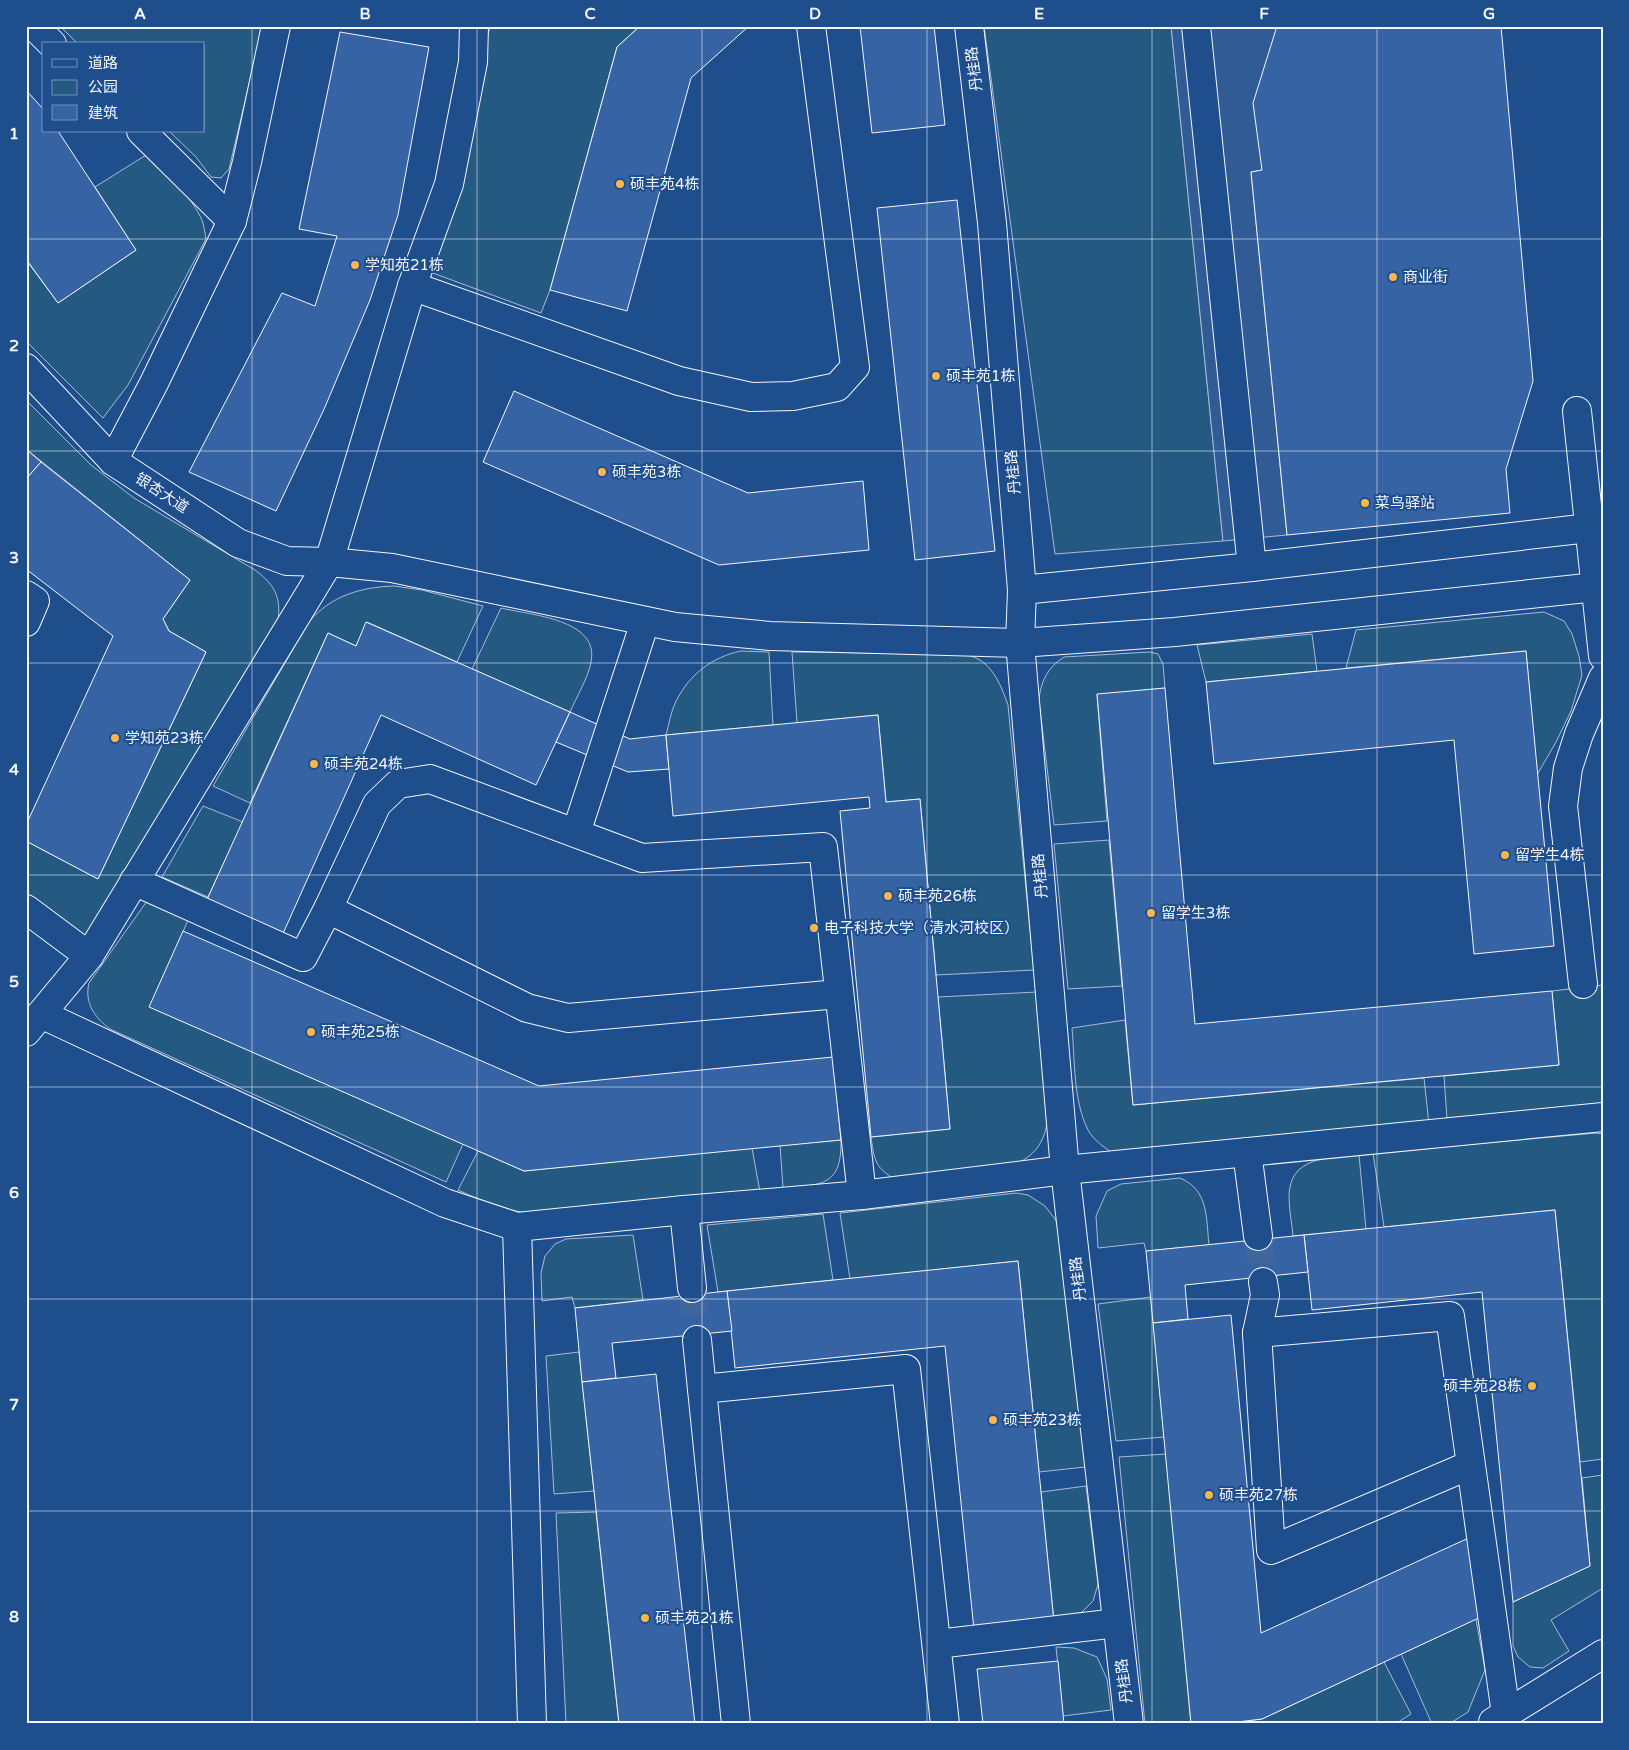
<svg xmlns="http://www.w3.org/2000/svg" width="1629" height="1750" font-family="'Varela Round','Noto Sans SC',sans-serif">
<rect width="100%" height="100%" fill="#1f4e8c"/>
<!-- green -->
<g fill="#245a82" stroke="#a8bbd7">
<polygon points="60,26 263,26 229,169 221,178 211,177 196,157 169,131 204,131 204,44 78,44"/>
<polygon points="490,26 640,26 617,47 550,290 541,313 430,272 456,179"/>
<polygon points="984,26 1171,26 1223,541 1055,554"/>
<path d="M146,155C165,175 191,194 202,220C204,225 205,233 206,239L128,385L103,418L26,341V260L58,303L136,250L95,187Z"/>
<path d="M26,400L91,465L134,498L255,570C277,586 282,600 277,627L85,944L26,899V841L98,879L206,652L169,631L163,619L190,580L26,449Z"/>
<path d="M394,586L422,590L483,606L457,662L367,622L356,646L328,633L250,803L213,786L309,622C330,596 361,587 394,586Z"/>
<path d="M501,608C530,615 600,619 591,662C589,676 576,698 570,712L472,669Z"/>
<polygon points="1544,612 1564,621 1572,634 1579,656 1582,675 1571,711 1556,742 1537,775 1526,651 1346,668 1356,630"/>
<polygon points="1312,634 1317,671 1206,682 1197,645"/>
<path d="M741,651L769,652L773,725L666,735C669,724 671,711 676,701C690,674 712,657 741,651Z"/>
<path d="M792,652L956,654C962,655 971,655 976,658C994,666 1002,688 1008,705L1034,970L936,975L920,799L886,802L878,715L797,723Z"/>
<path d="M1150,652L1158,654L1163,664L1165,688L1097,695L1107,821L1054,825L1039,701C1040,682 1048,667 1064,657Z"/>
<polygon points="203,806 243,822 208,897 162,877"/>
<polygon points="1109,840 1122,986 1068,989 1054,844"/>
<path d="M147,901L189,918L150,1007L463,1144L446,1182L110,1029C95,1018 84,1003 89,983Z"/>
<polygon points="1603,985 1603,1103 1447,1119 1444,1076 1559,1065 1552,991"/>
<path d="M1037,992C1040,1015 1042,1038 1045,1061C1049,1100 1058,1150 1012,1165L893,1178C874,1167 874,1157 871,1137L950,1129L938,997Z"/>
<path d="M1125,1020L1133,1105L1424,1078L1429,1124L1114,1154C1104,1147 1094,1141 1088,1130C1073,1100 1075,1061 1072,1028Z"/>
<polygon points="1596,1133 1603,1134 1603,1459 1580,1462 1555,1210 1384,1227 1373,1153"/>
<path d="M841,1140C842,1186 822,1185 783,1188L780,1145Z"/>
<path d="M752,1148L760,1192L537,1215C509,1211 484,1202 458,1190L478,1151L524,1171Z"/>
<path d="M1359,1155L1366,1229L1293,1236C1292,1224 1289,1210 1289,1197C1289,1156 1328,1158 1359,1155Z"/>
<path d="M1180,1178C1209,1190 1206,1218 1209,1245L1146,1251L1144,1243L1098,1248L1096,1216L1107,1191L1121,1184Z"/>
<polygon points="1016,1193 1028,1195 1045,1206 1055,1219 1062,1232 1066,1254 1085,1467 1039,1472 1018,1261 850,1279 840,1213"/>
<polygon points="823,1214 833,1280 718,1292 707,1225"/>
<polygon points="633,1235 643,1300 575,1308 572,1297 542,1301 541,1273 545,1256 555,1244 566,1239"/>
<polygon points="1151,1297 1164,1437 1116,1441 1098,1304"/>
<polygon points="579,1352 594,1491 554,1494 546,1356"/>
<polygon points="1166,1454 1191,1724 1145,1724 1119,1457"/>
<polygon points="1603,1475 1603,1588 1551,1620 1569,1651 1543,1668 1530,1667 1518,1657 1513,1646 1513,1602 1590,1566 1582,1478"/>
<polygon points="1086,1486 1098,1584 1093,1601 1082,1612 1054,1622 1041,1492"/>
<polygon points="596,1512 619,1724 566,1724 556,1513"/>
<polygon points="1476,1619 1485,1670 1468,1712 1449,1724 1432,1724 1401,1654"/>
<polygon points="1056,1647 1074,1648 1097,1657 1107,1679 1111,1710 1063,1716"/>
<polygon points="1384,1662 1411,1714 1395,1724 1221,1724 1262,1719"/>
</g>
<!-- parking -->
<polygon fill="#305b95" stroke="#a8bbd7" points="1171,26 1277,26 1262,170 1251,172 1287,535 1223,541"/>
<!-- building -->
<g fill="#3563a3" stroke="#f2f6ff">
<polygon points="640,26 749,26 691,78 627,311 550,290 617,47"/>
<polygon points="860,26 934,26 945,125 872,133"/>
<polygon points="1277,26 1501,26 1533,381 1506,469 1510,513 1287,535 1251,172 1262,170 1253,103"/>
<polygon points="340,32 429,47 398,215 370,300 325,407 276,511 189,472 282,293 315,306 337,236 299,229"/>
<polygon points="26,90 44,110 44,131 58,131 136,250 58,303 26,259"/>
<polygon points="957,200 995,551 915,560 877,208"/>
<polygon points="514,391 748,493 863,481 869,550 719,565 483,462"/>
<polygon points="26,449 41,462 26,479"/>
<polygon points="41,462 190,580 163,619 169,631 206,652 98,879 26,841 26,825 113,636 26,569 26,479"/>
<polygon points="366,622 570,712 536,785 381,715 281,938 205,904 328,633 356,646"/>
<polygon points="1526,651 1554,946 1474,954 1454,740 1214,764 1206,682"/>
<polygon points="1165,688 1195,1024 1552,991 1559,1065 1133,1105 1097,694"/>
<polygon points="570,712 630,739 666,735 669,769 628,772 556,742"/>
<polygon points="878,715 886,802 920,799 950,1129 871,1137 840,811 870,808 869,797 673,816 666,735"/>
<polygon points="183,931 539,1086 833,1057 841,1140 524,1171 149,1007"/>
<polygon points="1555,1210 1590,1566 1513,1602 1482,1292 1312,1310 1304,1235"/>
<polygon points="1304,1235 1308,1272 1185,1285 1188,1319 1153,1323 1146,1251"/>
<polygon points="1018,1261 1054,1622 974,1630 945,1346 735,1368 727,1291"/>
<polygon points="727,1291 732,1331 612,1343 616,1378 582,1382 575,1308"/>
<polygon points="1231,1315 1261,1633 1473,1536 1483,1616 1262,1719 1221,1724 1191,1724 1153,1323"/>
<polygon points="656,1374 695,1724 619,1724 594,1491 582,1382"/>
<polygon points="1058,1661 1064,1724 983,1724 977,1669"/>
</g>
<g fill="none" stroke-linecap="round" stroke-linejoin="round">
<!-- minor-tunnel -->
<g stroke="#3f679d" stroke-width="28" stroke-dasharray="28 14" stroke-linecap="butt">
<polyline points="1258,1236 1263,1282"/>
<polyline points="692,1288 697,1340"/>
</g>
<!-- minor casing -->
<g stroke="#f2f6ff" stroke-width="30">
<g id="minor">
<polyline points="34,26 52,44"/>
<polyline points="969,26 992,223 1022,590 1020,643 1065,1170 1129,1724"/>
<polyline points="1196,26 1252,567"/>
<polyline points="141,131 232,221"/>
<polyline points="412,286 679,381 751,397 793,396 837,387 855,367 811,26"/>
<polyline points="26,368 113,461 238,543 287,561 329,562 392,568 675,627 770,636 1020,643 1175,632 1596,587"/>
<polyline points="1577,411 1603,656"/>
<polyline points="113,461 154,383 232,221 247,162 276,26"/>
<polyline points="1022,590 1252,567 1589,528"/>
<polyline points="26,595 35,601 26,622"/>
<polyline points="576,833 645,622"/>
<polyline points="134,881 303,957 328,909 377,804 398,784 430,779 642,858 823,847 862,1195"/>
<polyline points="26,909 89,956"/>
<polyline points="328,909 527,1008 568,1018 839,994"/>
<polyline points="1583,984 1563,806 1568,768 1579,734 1603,678"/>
<polyline points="41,1014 445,1203 517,1227 684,1210 862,1195 1065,1170 1603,1117"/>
<polyline points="26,1032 89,956 329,562 412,286 449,184 473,62 474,26"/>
<polyline points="1247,1152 1258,1236"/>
<polyline points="684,1210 692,1288"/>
<polyline points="517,1227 532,1724"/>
<polyline points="1263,1282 1265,1295 1257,1333 1271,1550 1470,1465"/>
<polyline points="1257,1333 1450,1316 1506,1714"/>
<polyline points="697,1340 736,1724"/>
<polyline points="702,1389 906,1369 945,1724"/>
<polyline points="937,1644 1117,1623"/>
<polyline points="1493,1722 1603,1654"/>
</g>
</g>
<!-- minor -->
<use href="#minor" stroke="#1f4e8c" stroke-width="28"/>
</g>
<!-- grid -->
<path fill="none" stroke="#f2f6ff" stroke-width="1" stroke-opacity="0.55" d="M252,26V1724M477,26V1724M702,26V1724M927,26V1724M1152,26V1724M1377,26V1724M26,239H1603M26,451H1603M26,663H1603M26,875H1603M26,1087H1603M26,1299H1603M26,1511H1603"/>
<!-- markers -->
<g fill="#ffb74d" stroke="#1f4e8c" stroke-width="2">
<circle cx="620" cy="184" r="5"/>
<circle cx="355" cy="265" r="5"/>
<circle cx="1393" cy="277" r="5"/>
<circle cx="936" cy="376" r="5"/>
<circle cx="602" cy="472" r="5"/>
<circle cx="1365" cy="503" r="5"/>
<circle cx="115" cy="738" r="5"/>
<circle cx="314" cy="764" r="5"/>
<circle cx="1505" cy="855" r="5"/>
<circle cx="888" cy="896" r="5"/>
<circle cx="1151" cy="913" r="5"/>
<circle cx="814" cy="928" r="5"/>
<circle cx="311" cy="1032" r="5"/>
<circle cx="1532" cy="1386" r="5"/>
<circle cx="993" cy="1420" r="5"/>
<circle cx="1209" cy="1495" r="5"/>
<circle cx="645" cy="1618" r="5"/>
</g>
<g text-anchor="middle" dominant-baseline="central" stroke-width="4" stroke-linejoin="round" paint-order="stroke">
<!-- street labels -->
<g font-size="15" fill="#f2f6ff" stroke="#1f4e8c">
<text transform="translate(974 69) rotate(-97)">丹桂路</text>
<text transform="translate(1013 472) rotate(-95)">丹桂路</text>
<text transform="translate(162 493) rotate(33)">银杏大道</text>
<text transform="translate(1040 876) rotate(-95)">丹桂路</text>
<text transform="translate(1078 1279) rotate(-97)">丹桂路</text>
<text transform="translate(1124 1681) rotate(-97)">丹桂路</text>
</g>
<!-- poi labels -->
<g font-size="15" fill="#f2f6ff" stroke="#1f4e8c" text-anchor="start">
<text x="630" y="184">硕丰苑4栋</text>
<text x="365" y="265">学知苑21栋</text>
<text x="1403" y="277">商业街</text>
<text x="946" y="376">硕丰苑1栋</text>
<text x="612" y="472">硕丰苑3栋</text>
<text x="1375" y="503">菜鸟驿站</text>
<text x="125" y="738">学知苑23栋</text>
<text x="324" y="764">硕丰苑24栋</text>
<text x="1515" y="855">留学生4栋</text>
<text x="898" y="896">硕丰苑26栋</text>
<text x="1161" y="913">留学生3栋</text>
<text x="824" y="928">电子科技大学（清水河校区）</text>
<text x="321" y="1032">硕丰苑25栋</text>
<text x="1522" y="1386" text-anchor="end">硕丰苑28栋</text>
<text x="1003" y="1420">硕丰苑23栋</text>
<text x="1219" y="1495">硕丰苑27栋</text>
<text x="655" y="1618">硕丰苑21栋</text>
</g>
</g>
<!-- border -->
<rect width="1629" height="1750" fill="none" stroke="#1f4e8c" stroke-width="55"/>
<!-- legend -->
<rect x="42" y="42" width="162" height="90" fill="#1f4e8c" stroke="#7391ba"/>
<rect x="52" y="59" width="25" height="8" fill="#1f4e8c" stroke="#7391ba"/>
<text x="88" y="68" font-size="15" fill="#f2f6ff">道路</text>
<rect x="52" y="80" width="25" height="15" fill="#245a82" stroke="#7391ba"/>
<text x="88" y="92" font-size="15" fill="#f2f6ff">公园</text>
<rect x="52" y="105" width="25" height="15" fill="#3563a3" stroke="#7391ba"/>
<text x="88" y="118" font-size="15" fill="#f2f6ff">建筑</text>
<rect x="28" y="28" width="1574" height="1694" fill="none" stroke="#f2f6ff" stroke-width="2"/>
<g font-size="16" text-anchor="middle" font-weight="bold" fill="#f2f6ff">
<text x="140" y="19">A</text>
<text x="365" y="19">B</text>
<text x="590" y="19">C</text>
<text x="815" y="19">D</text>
<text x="1039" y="19">E</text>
<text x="1264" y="19">F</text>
<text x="1489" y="19">G</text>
<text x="14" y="139">1</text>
<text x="14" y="351">2</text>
<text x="14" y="563">3</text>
<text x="14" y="775">4</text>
<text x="14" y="987">5</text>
<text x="14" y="1198">6</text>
<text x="14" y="1410">7</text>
<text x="14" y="1622">8</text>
</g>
</svg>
